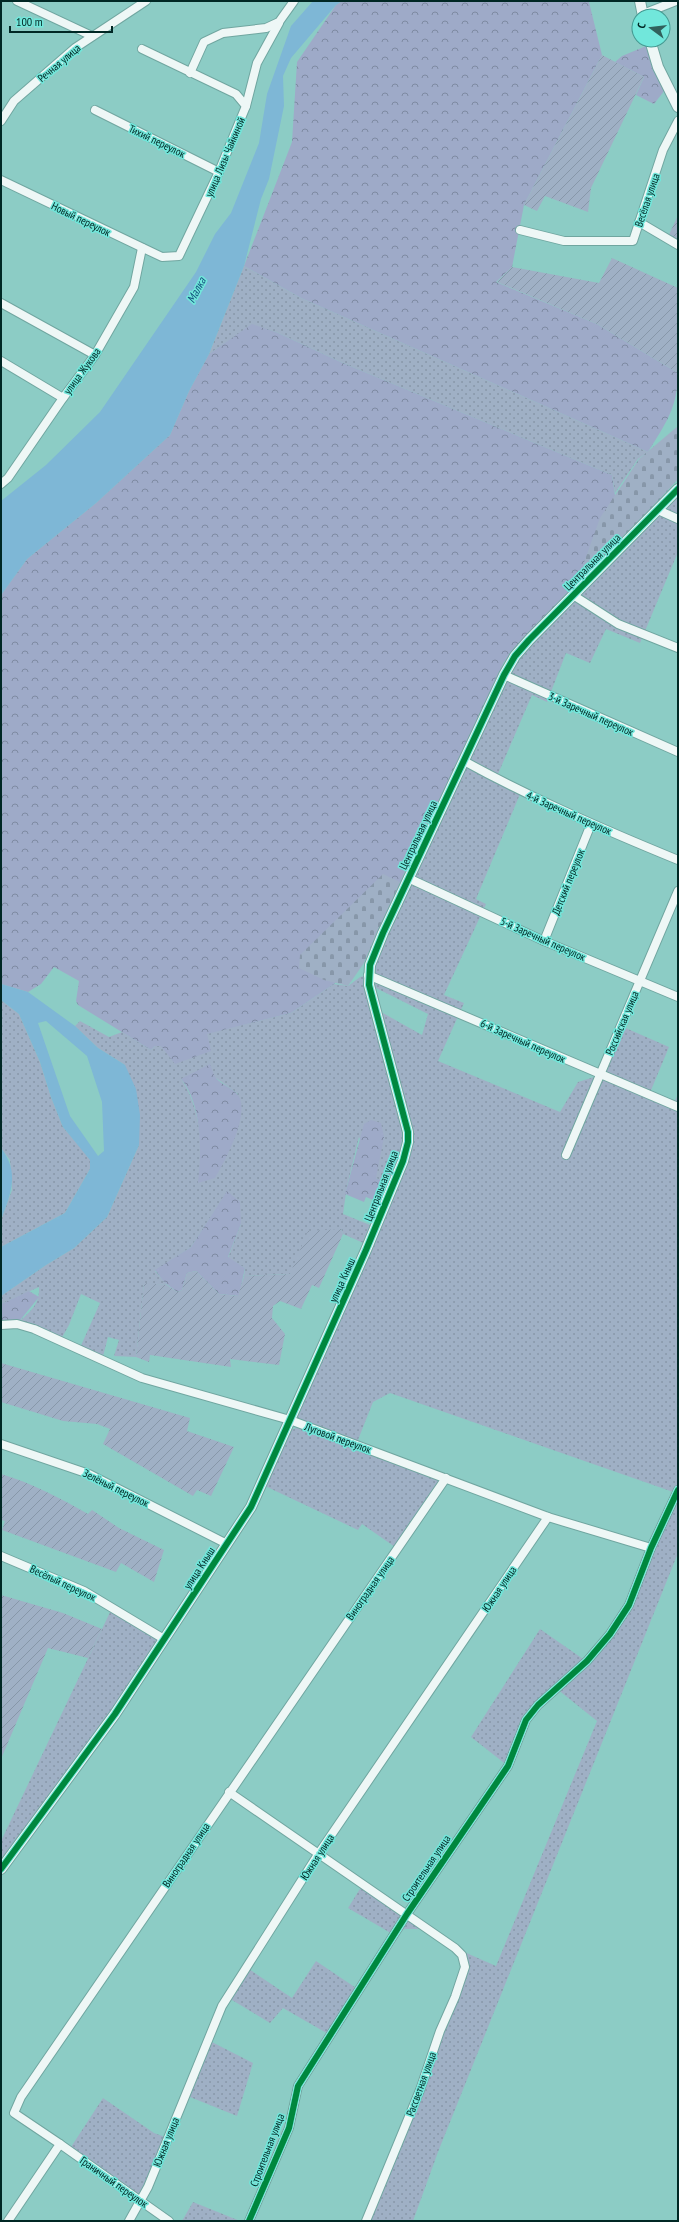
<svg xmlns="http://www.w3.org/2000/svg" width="679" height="2222" font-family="'PT Sans Narrow',sans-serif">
<defs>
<pattern id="grass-dots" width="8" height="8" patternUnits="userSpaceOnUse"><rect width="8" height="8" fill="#9fb0c5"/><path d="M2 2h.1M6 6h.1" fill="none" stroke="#8797a9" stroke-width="1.8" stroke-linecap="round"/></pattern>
<pattern id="forest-crowns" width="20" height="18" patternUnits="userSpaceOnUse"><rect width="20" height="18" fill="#9eaac8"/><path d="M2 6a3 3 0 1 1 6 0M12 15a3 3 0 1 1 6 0" fill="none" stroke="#7e8aa2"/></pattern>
<pattern id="cemetery-stones" width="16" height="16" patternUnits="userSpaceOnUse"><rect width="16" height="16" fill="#9fb0c5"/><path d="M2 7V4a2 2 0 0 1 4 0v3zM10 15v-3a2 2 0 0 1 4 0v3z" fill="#8797a9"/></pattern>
<pattern id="garden-furrows" width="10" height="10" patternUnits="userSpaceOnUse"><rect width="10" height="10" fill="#9fb0c5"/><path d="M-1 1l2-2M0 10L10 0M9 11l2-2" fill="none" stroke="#8797a9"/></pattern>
</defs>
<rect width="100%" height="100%" fill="#8cccc5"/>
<!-- grass -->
<g fill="url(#grass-dots)" fill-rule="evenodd">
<polygon points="244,266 301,298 648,452 638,459 615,493 612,475 343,363 276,332 252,325 209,354"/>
<path d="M678,489V552L640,643L606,629L590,663L566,653L547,702L532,695L498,774L523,787L476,899L486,904L444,995L464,1003L438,1061L560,1112L578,1082L601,1075L621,1026L669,1047L649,1095L673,1105L678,1094V1553L438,2152L413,2221H366L465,1967L455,1948L496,1966L597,1721L557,1689L534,1704L508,1766L471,1737L540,1629L586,1661L629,1605L676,1493L390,1393L373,1402L356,1445L290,1420L368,1245L343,1234L341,1229L290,1274L244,1276L245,1268L228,1258L241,1224L227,1192L191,1247L155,1271L167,1285L144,1284L136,1357L114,1356L119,1340L108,1337L102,1360L79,1350L100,1303L81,1294L69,1325L60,1341L17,1324C29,1312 40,1306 39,1287L1,1304V1296L46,1265L74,1248L107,1217L139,1145L125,1065L98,1048L75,1026L80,1021L109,1037L122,1032L151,1050L155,1046L291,1013L334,984L348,986L360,977L368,975L509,666ZM370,985L428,1014L422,1035L374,1008ZM216,1078L238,1094L199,1183C199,1175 201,1167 201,1159C202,1133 196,1100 181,1079ZM359,1137L376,1178L392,1187L375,1227L343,1214L347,1186Z"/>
<polygon points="1,1000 19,1014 40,1062 51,1097 63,1127 90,1159 90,1169 65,1213 1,1247 1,1220 12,1190 10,1160 1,1148"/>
<polygon points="299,1427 442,1480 395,1547 362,1524 358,1530 265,1486 291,1430"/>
<polygon points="112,1608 164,1639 1,1869 1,1841"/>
<polygon points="363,1884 429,1929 405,1929 394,1935 348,1908"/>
<polygon points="316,1961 359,1990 330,2035 283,2008 270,2023 227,1997 246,1967 292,1998"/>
<polygon points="208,2040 253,2063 237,2116 185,2095"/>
<polygon points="103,2098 154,2133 168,2138 139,2201 69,2150"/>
<polygon points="193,2202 240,2221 182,2221"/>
</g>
<!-- forest -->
<g fill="url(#forest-crowns)">
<path d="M342,1L589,2L602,55L524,205L512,267L496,282L597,324L678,373C678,407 665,425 648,452L301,298L244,266L292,142L297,62L336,5Z"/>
<polygon points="651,44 668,86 654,104 636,95 644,77 615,62 622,56"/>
<polygon points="252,324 276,332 343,363 612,475 617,509 589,565 557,607 504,662 464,753 424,828 389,908 359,962 334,984 291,1013 207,1034 211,1051 175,1064 161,1046 155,1046 151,1050 78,1005 76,1001 79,981 54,967 41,984 28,992 1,984 1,595 27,559 96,503 170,435 189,391 209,354"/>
<path d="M210,1064C212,1068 213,1075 216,1078C222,1085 233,1088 238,1095C251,1113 225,1161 215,1178L198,1183C202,1153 202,1103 181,1079Z"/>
<polygon points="371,1120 381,1123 384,1137 376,1178 392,1186 385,1205 366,1197 364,1202 345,1194 364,1124"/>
<polygon points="227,1191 240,1202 241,1224 228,1257 245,1268 239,1296 219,1294 196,1271 187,1273 182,1290 177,1292 164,1282 155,1270 191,1247"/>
<polygon points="29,1291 39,1297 17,1324 1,1325 1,1304"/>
</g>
<!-- cemetery -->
<g fill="url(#cemetery-stones)">
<polygon points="678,426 678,479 635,527 580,582 577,582 600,518 639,459"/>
<polygon points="383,874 400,882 364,963 348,986 324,980 299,968 300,955"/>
</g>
<!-- garden -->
<g fill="url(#garden-furrows)">
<polygon points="602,55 644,77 591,188 588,212 545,196 537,211 524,205"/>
<polygon points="678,215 678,245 667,239"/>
<polygon points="612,258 678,288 678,373 597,324 497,282 512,267 599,283"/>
<polygon points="341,1229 343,1234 319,1288 312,1285 301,1309 280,1301 273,1306 272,1318 285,1334 279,1365 230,1359 231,1367 150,1355 149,1362 136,1357 144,1283 167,1285 177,1292 182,1290 187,1273 196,1271 219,1294 238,1296 244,1276 290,1274 308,1231"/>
<polygon points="1,1363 190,1418 187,1431 234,1447 211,1496 197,1490 193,1496 103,1444 110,1429 97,1424 63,1421 1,1402"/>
<path d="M1,1474C32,1483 60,1498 88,1514L92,1510L119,1528L164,1550L154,1582L121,1563L116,1572L2,1530L5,1521L1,1520Z"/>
<polygon points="1,1595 63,1613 102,1629 88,1658 48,1648 1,1759"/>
</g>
<!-- water -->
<g fill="#7eb7d6" fill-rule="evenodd">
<polygon points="313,1 342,1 336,5 291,58 283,76 284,106 269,179 261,199 244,266 209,354 189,391 170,435 96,503 27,559 1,595 1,501 46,465 100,412 196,272 215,234 231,213 259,143 267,94 291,26"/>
<path d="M1,984L28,992L75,1026L98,1048L125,1065L136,1089L140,1115L139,1145L107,1217L74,1248L46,1265L1,1296V1247L65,1213L90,1169V1160L63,1127L51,1097L40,1062L19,1014L1,1000ZM46,1021L87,1056L102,1102L104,1151L98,1156L70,1116L38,1023Z"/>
<path d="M1,1148C20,1173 11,1193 1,1220Z"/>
</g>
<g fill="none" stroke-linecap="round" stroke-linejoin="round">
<!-- minor casing -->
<g stroke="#70a6a0" stroke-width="10">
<g id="minor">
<polyline points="17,1 92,36"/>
<polyline points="643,14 676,1"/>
<polyline points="190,73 204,42 223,33 266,28 279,22 294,1"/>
<polyline points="246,106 257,63 279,23"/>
<polyline points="95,110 219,172"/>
<polyline points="1,121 14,101 75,48 146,1"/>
<polyline points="1,180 162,257 179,256 218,174 246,106 236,94 142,49"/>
<polyline points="639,222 678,245"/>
<polyline points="520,230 564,241 633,241 663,150 678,121"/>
<polyline points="1,303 95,355"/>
<polyline points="1,361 63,398"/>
<polyline points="1,484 8,478 63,398 95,355 134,287 142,248"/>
<polyline points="658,510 678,519"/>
<polyline points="573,595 618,624 678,648"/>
<polyline points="504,675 678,752"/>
<path d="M464,761C533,799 605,830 678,860"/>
<polyline points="408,878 544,941 678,997"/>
<polyline points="544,941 591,824"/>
<polyline points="368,975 678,1107"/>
<polyline points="566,1155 678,891"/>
<polyline points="1,1325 17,1324 34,1329 142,1378 290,1420 548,1517 651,1548"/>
<polyline points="1,1444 89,1474 227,1544"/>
<polyline points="1,1556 84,1591 164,1639"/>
<polyline points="229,1792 455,1948 462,1955 465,1967 455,1997 440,2031 420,2090 366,2221"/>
<polyline points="60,2144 169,2221"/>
<polyline points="8,2221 60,2144 14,2113 21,2097 446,1478"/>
<polyline points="129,2221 148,2187 222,2006 319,1853 548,1517"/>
<polyline points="249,2221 289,2128 298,2086 407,1914 508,1766 526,1720 538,1705 587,1661 610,1634 629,1605 651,1548 678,1490"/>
</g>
</g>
<!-- tertiary casing -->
<g stroke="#70a6a0" stroke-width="12">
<g id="tertiary">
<polyline points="640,1 643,16"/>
<polyline points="650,40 658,67 678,107"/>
<polyline points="1,1869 115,1714 251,1507 366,1250 403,1161 408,1142 408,1132 369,985 370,965 383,933 504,675 515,656 529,640 678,489"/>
</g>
</g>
<!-- minor -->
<use href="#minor" stroke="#eef7f6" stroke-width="8"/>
<!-- tertiary -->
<use href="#tertiary" stroke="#eef7f6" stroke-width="10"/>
<!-- cycleway casing -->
<g stroke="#71e7db" stroke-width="8">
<g id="cycleway">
<polyline points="1,1869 115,1714 251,1507 366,1250 403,1161 408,1142 408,1132 369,985 370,965 383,933 504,675 515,656 529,640 678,489"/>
<polyline points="249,2221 289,2128 298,2086 407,1914 508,1766 526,1720 538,1705 587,1661 610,1634 629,1605 651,1548 678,1490"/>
</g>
</g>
<!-- cycleway -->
<use href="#cycleway" stroke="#00873e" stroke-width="6"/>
</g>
<g text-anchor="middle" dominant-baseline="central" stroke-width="3" stroke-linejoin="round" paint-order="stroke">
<!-- street labels -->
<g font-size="11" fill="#002724" stroke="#71e7db">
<text transform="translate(59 63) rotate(-40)">Речная улица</text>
<text transform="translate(157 141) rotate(26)">Тихий переулок</text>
<text transform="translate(225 157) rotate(-67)">улица Лизы Чайкиной</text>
<text transform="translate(647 200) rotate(-71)">Весёлая улица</text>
<text transform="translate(81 219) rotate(26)">Новый переулок</text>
<text transform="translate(82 371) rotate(-54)">улица Жукова</text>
<text transform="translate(592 562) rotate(-45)">Центральная улица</text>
<text transform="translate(591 714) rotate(24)">3-й Заречный переулок</text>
<text transform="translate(569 813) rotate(24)">4-й Заречный переулок</text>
<text transform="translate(418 835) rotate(-65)">Центральная улица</text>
<text transform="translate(568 882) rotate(-68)">Детский переулок</text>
<text transform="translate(543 939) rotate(24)">5-й Заречный переулок</text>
<text transform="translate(622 1023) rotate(-67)">Российская улица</text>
<text transform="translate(523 1041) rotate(24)">6-й Заречный переулок</text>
<text transform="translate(381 1186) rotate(-69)">Центральная улица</text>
<text transform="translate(342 1280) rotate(-66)">улица Кныш</text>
<text transform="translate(338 1438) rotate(20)">Луговой переулок</text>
<text transform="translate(116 1488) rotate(26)">Зелёный переулок</text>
<text transform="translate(199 1568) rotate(-57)">улица Кныш</text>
<text transform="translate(63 1583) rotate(25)">Весёлый переулок</text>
<text transform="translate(370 1588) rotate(-55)">Виноградная улица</text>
<text transform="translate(499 1589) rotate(-56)">Южная улица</text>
<text transform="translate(186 1855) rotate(-56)">Виноградная улица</text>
<text transform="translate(317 1857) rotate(-57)">Южная улица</text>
<text transform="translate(426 1868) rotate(-56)">Строительная улица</text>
<text transform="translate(421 2084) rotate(-70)">Рассветная улица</text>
<text transform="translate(166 2142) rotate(-68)">Южная улица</text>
<text transform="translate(267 2150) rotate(-69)">Строительная улица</text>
<text transform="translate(114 2182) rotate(35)">Граничный переулок</text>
</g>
<!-- water labels -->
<g font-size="12" font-style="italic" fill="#124e7c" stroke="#71e7db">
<text transform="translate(196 290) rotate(-62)">Малка</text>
</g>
</g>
<!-- border -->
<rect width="679" height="2222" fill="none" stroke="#002724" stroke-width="4"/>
<!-- north arrow -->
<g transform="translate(651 28) rotate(285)"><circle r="19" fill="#71e7db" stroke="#449a92"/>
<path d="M0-3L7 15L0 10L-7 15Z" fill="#31615c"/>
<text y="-6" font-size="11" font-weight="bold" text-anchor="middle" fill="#002724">С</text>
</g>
<!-- scale -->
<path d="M10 26v6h102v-6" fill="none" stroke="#002724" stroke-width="2"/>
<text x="16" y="26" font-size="12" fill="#002724" stroke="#71e7db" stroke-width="3" paint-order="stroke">100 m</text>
</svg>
